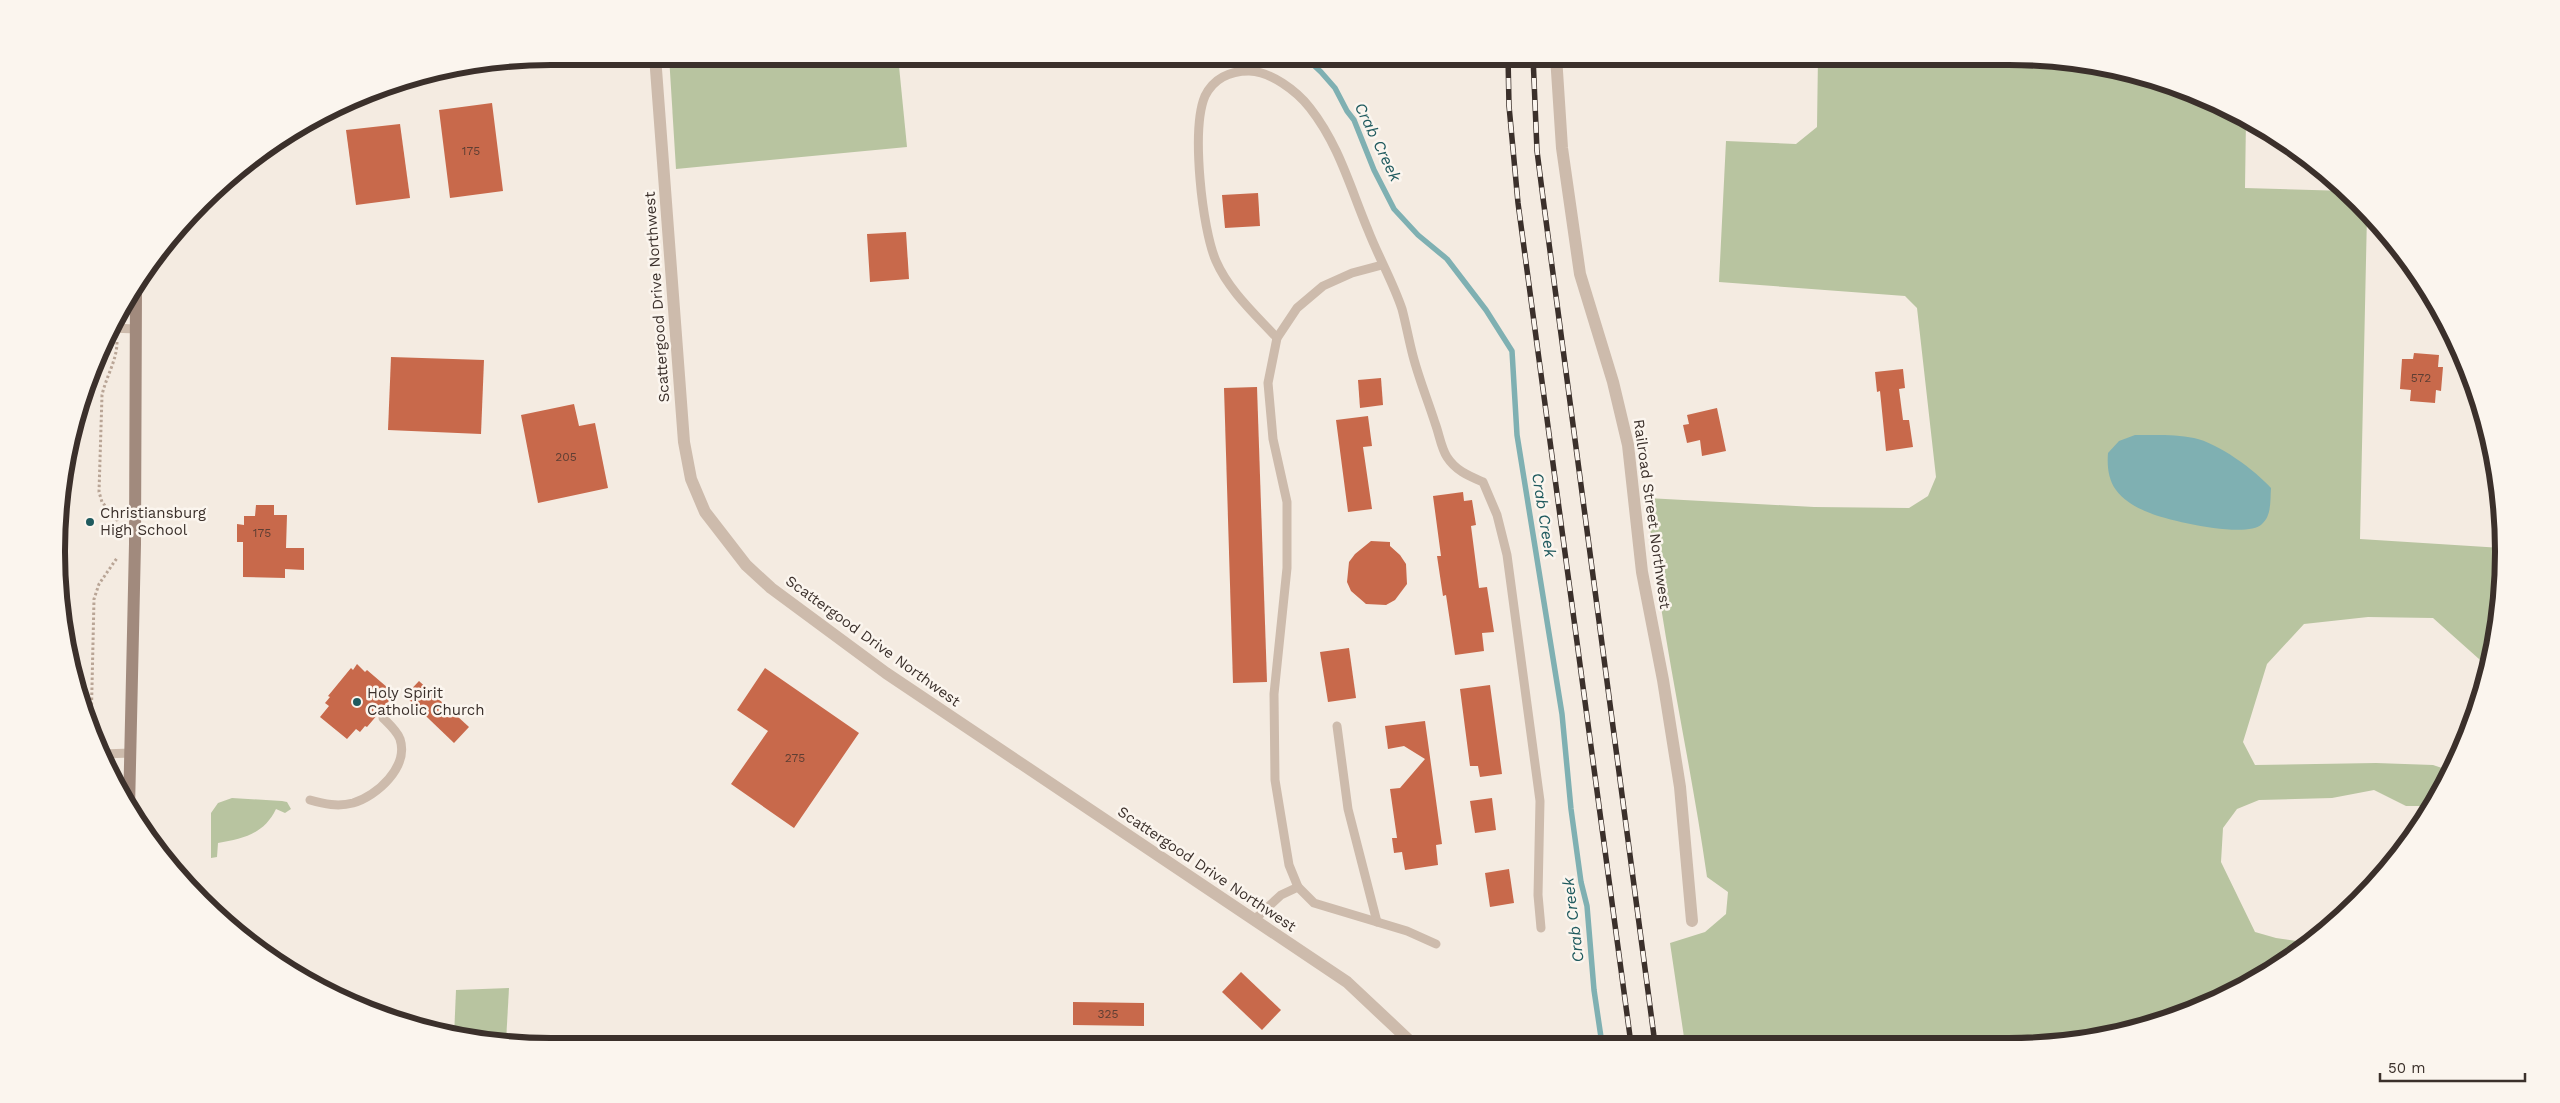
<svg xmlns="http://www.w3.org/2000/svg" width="2560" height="1103" font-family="'Work Sans',sans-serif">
<rect width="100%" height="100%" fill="#f4ebe1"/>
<!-- green -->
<g fill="#b8c4a0">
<polygon points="669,56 898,56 907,147 676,169"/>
<path d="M1818,56C1913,56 2010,51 2104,66C2154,73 2200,97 2246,118L2245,188L2347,191L2367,214L2360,539L2502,548L2499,616L2488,667L2433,618L2368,617L2304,624L2267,664L2243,742L2255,765L2376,763L2433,765L2448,770L2431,806H2406L2374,790L2332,798L2259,800L2237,809L2223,828L2221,862L2255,932L2276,938L2312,943L2198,1009L2073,1042L1685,1044L1670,943L1705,932L1726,914L1728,892L1707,877C1689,750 1659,626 1647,498L1814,507L1909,508L1928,496L1936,477L1917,308L1905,296L1719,282L1726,141L1796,144L1817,127Z"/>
<path d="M232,798L282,801L287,802L291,809L285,813L276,809C264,834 243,839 218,843L217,857L211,858V813L218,803Z"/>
<polygon points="509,988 506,1042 454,1037 456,990"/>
</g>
<!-- water -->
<path fill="#7fb0b2" d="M2135,435C2155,435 2175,434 2194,438C2218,443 2255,470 2271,488C2270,500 2272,515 2262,524C2247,539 2169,521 2150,513C2137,508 2124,501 2116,490C2108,479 2107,465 2108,453L2119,441Z"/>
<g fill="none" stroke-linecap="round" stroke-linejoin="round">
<!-- stream -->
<polyline stroke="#7fb0b2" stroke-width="5.5" points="1304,56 1321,72 1335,88 1347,111 1354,120 1374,170 1394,209 1418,235 1447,259 1486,310 1512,351 1517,435 1562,714 1571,809 1581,882 1587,906 1594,990 1602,1044"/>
</g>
<!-- building -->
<g fill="#c8694b">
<polygon points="492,103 503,191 450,198 439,110"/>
<polygon points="400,124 410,198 356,205 346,130"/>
<polygon points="1258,193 1260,226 1225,228 1222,195"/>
<polygon points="906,232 909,279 870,282 867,234"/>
<polygon points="2414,353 2439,355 2438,367 2443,367 2441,391 2436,390 2435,403 2410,401 2411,390 2400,389 2402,359 2413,359"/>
<polygon points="391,357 484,360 481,434 388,430"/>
<polygon points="1903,369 1905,388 1899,389 1903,420 1909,420 1913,447 1886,451 1880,391 1877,392 1875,372"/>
<polygon points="1381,378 1383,405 1360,408 1358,380"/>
<polygon points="1257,387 1267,682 1233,683 1224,388"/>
<polygon points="574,404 579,426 595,423 608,488 538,503 521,415"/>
<polygon points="1717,408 1726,451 1702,456 1700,440 1687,443 1683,425 1689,424 1687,415"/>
<polygon points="1368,416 1372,446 1363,447 1372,509 1348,512 1336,420"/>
<polygon points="1463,492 1464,501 1472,500 1476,525 1471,526 1479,588 1487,587 1494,632 1482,633 1484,651 1455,655 1446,595 1443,596 1437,556 1441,556 1433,496"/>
<polygon points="256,505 274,505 274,515 287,515 286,548 304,548 304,570 285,569 285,578 243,577 243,542 237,542 237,524 244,525 244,516 255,516"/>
<polygon points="1371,541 1390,542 1390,546 1400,555 1406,564 1407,584 1395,600 1386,605 1366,604 1351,591 1347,582 1349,562 1355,554"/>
<polygon points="1349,648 1356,698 1328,702 1320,652"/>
<polygon points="357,664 365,672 367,670 395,694 367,727 365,726 360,732 356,729 347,739 320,717 329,706 325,703 330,697 328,696 351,668 353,670"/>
<polygon points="765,668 859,733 794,828 731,784 768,731 737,710"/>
<polygon points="419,681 469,727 454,743 405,696"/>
<polygon points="1490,685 1502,774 1480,777 1478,766 1470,766 1460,689"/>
<polygon points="1425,721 1442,844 1436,845 1438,865 1405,870 1402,852 1394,853 1392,838 1397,838 1390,789 1400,788 1425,759 1404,746 1388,749 1385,726"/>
<polygon points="1492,798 1496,830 1475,833 1470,801"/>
<polygon points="1509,869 1514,903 1490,907 1485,873"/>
<polygon points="1241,972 1281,1010 1262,1030 1222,992"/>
<polygon points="1073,1002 1144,1003 1144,1026 1073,1025"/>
</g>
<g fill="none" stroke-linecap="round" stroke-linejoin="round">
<!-- path -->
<g stroke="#b9a596" stroke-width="3" stroke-dasharray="2.5 2.5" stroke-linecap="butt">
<path d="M117,342C117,360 106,377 102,395L99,492L102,502L118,521"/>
<polyline points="91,730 94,599 99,584 117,558"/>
</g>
<!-- lane -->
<g stroke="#cdbbac" stroke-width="9">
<polyline points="111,328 136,329"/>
<path d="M1277,338C1256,315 1229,291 1216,261C1202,229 1191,129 1205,96C1214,78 1230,71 1249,71C1270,71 1297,91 1310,108C1339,145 1350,187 1368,230C1378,256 1393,282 1402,309C1406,324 1409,341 1413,356C1419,379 1428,401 1435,423C1439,433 1441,448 1447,457C1456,471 1469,476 1483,482L1497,515L1507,555L1540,801L1538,895L1541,928"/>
<polyline points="1337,726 1348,809 1377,922"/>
<polyline points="102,754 131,753"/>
<path d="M310,800C324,804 338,807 353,803C377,796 409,767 400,739C397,731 389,724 383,718"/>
<polyline points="1298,887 1289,865 1275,780 1274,694 1287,568 1287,502 1273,439 1268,383 1277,338 1297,308 1323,286 1352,273 1382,265"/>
<polyline points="1254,920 1281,895 1298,887 1314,903 1407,931 1436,944"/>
</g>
<!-- street -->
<g stroke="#cdbbac" stroke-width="12">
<polyline points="655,56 684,442 691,479 705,512 746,565 771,588 886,673 1347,982 1413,1044"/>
<polyline points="1556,56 1562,148 1580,274 1613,382 1628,445 1642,572 1663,680 1680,787 1692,921"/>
</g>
<!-- secondary -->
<polyline stroke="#a18a7d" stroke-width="12" points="129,809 135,544 136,285"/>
<!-- rail casing -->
<g stroke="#3b302b" stroke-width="5.5">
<g id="rail">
<polyline points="1508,56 1509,106 1518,203 1631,1044"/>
<polyline points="1533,56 1537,151 1543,198 1655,1044"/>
</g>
</g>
<!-- rail -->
<use href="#rail" stroke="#fbf5ee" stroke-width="4" stroke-dasharray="11" stroke-linecap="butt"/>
</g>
<!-- markers -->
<g fill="#1f5a5e" stroke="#fbf5ee" stroke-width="2">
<circle cx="90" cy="522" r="5"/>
<circle cx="357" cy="702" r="5"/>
</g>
<g text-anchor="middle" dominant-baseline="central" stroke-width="5" stroke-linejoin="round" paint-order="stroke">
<!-- number labels -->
<g font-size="12" fill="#5e3e33">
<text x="471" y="151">175</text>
<text x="2421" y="378">572</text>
<text x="566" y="457">205</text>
<text x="262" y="533">175</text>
<text x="795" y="758">275</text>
<text x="1108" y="1014">325</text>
</g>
<!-- street labels -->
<g font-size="15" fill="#3b302b" stroke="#fbf5ee">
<text transform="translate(657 297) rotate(-94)">Scattergood Drive Northwest</text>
<text transform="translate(1652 514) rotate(82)">Railroad Street Northwest</text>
<text transform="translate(873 641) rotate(36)">Scattergood Drive Northwest</text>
<text transform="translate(1207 869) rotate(34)">Scattergood Drive Northwest</text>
</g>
<!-- poi labels -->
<g font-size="15" fill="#3b302b" stroke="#fbf5ee" text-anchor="start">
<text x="100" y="513">Christiansburg<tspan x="100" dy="17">High School</tspan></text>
<text x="367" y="693">Holy Spirit<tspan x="367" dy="17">Catholic Church</tspan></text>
</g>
<!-- water labels -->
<g font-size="16" font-style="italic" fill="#1f5a5e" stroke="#fbf5ee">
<text transform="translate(1378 142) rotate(64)">Crab Creek</text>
<text transform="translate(1544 515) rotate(81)">Crab Creek</text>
<text transform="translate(1573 920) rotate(-97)">Crab Creek</text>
</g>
</g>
<!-- crop -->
<path d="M0 0H2560V1103H0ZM551 65H2009A486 486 0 0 1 2495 551V552A486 486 0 0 1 2009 1038H551A486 486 0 0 1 65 552V551A486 486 0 0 1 551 65Z" fill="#fbf5ee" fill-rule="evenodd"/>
<path fill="none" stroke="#3b302b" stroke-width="6" d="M551 65H2009A486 486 0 0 1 2495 551V552A486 486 0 0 1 2009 1038H551A486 486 0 0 1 65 552V551A486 486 0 0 1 551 65Z"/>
<!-- scale -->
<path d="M2380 1073v8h145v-8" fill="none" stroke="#3b302b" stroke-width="2.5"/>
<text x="2388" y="1073" font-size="15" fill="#3b302b" stroke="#fbf5ee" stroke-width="4" paint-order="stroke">50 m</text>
</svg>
